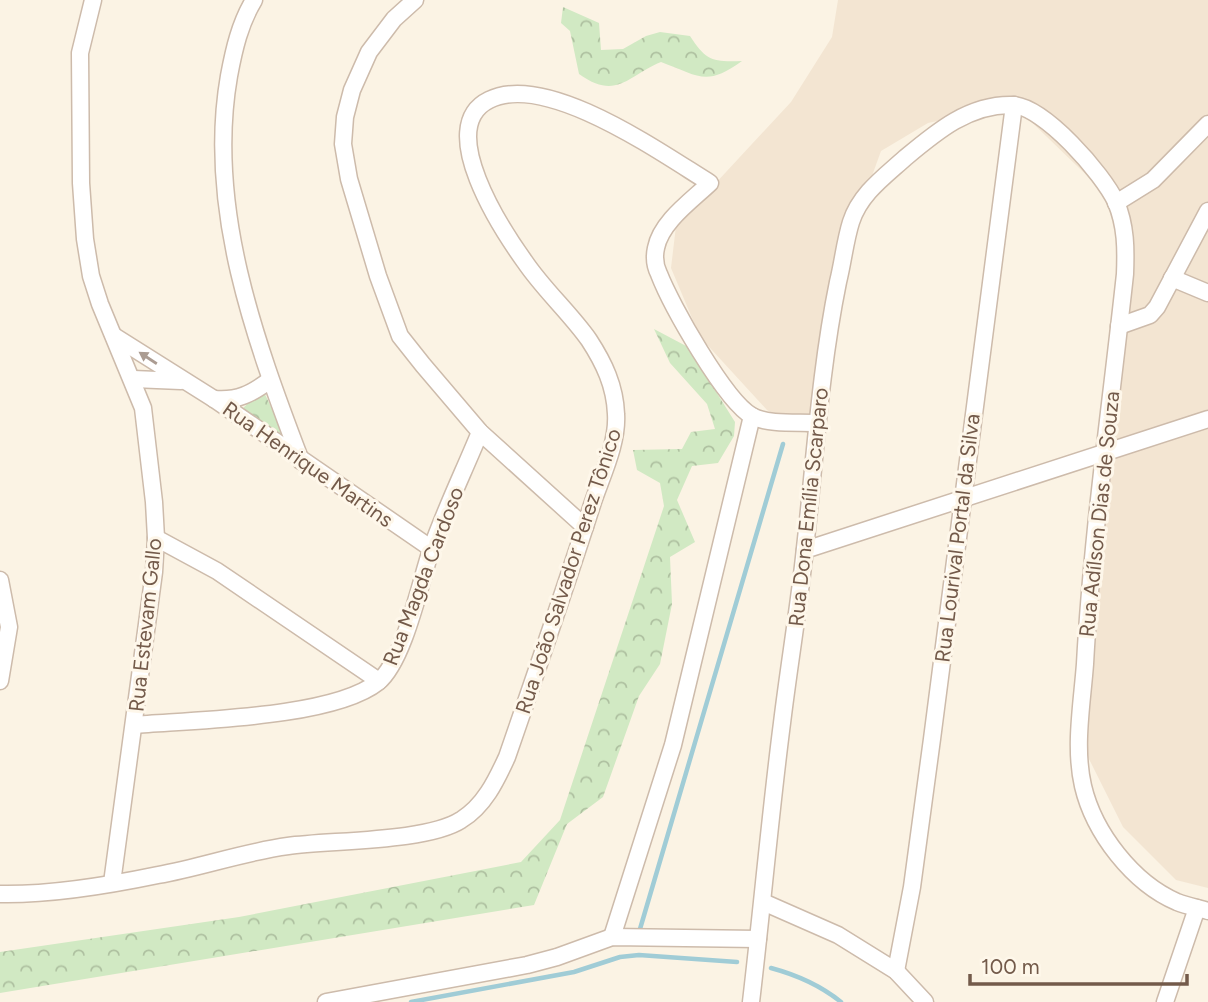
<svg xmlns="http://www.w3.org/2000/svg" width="1208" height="1002" font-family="Figtree,sans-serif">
<defs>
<pattern id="forest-crowns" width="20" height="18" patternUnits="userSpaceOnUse" patternTransform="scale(1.75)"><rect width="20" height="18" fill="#d1e9c3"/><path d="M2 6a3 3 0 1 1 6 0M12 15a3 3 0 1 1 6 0" fill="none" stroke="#aec0a0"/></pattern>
</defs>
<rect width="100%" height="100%" fill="#fbf3e4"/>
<!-- residential -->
<polygon fill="#f3e5d2" points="838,0 1208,0 1208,888 1176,880 1123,827 1086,753 1129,232 1106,194 1014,105 928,123 881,151 835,278 824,443 767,410 700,337 671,268 676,226 791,102 832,37"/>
<!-- forest -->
<g fill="url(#forest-crowns)">
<path d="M563,7L599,23L601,50L623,49L646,36L660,32L690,36C706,61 713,62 742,61C706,87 699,76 661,62C627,76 617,101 579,74L570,31L561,23Z"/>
<polygon points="654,329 688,347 735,422 734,436 718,463 692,466 677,500 695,542 670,557 672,604 660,664 639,696 603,797 567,824 534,905 0,993 0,952 239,917 521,862 560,820 664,506 660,483 637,470 633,450 682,449 691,432 715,429 707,404 670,363"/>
<polygon points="263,390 290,447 266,429 243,408"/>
</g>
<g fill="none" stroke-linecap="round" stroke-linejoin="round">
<!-- stream -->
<g stroke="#a0ccd6" stroke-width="4.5">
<polyline points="640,929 783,444"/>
<path d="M771,968C797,975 820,985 841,1002"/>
<polyline points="411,1002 574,972 620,957 639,955 737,962"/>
</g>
<!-- minor casing -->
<g stroke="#cdbbab" stroke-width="19">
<g id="minor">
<polyline points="93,0 80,53 81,183 85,239 91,276 100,304 143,408 154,502 156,538 154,572 112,883"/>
<path d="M254,0C240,23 234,49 229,76C206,207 255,340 301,461"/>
<polyline points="415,0 394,19 369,52 352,90 345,117 343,144 349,179 378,276 400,336 423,365 480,432 585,527"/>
<polyline points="1116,203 1153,180 1208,124"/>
<polyline points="1172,278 1208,293"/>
<polyline points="1119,326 1150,315 1157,307 1208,211"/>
<polyline points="114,336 214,399 432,549"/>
<polyline points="133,379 181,381"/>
<path d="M214,399C238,401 251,394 270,380"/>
<polyline points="156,538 217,571 379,681"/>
<polyline points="805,550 1208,419"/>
<polyline points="0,580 9,627 0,681"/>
<path d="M134,725C193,720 333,718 378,682C404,661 420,583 431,550C445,510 464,471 480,432"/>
<path d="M0,894C49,895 110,885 158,875C202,867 244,852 288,846C331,840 427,842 461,820C484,806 496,781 507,757C536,673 565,589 592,505C601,477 618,444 616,414C615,386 604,363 589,340C570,313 544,290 525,262C502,230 434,127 489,100C546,71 661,153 710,183C691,201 661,222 656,248C654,257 655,266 659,274C671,305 725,401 752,416C769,425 797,422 816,423"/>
<polyline points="763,902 838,935 896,971 925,1002"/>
<polyline points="612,937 673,745 752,416"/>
<polyline points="896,971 912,887 932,739 1014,105"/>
<polyline points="326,1002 527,965 557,957 612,937 758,939"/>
<path d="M751,1002C762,909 770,816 782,723C789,665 799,607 805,548C815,459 820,370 838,282C843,262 845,241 851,222C860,194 884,177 905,158C936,132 969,104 1012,105C1044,106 1103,174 1116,202C1126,226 1126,249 1125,274C1111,404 1092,534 1085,664C1082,704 1074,747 1083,786C1094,833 1133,883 1177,902C1187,906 1198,908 1208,911"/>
<polyline points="1165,1002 1197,908"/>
</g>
</g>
<!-- minor -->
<use href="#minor" stroke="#fff" stroke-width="16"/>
</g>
<!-- one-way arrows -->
<defs><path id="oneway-solid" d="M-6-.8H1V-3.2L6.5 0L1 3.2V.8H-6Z" transform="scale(1.75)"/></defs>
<use fill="#ab9c92" href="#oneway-solid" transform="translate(148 358) rotate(-147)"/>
<g text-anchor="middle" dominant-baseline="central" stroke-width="6" stroke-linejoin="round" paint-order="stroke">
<!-- street labels -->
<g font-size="21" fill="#735a4a" stroke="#fef7ea">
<text transform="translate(308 464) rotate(35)">Rua Henrique Martins</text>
<text transform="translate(808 507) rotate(-84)">Rua Dona Emília Scarparo</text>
<text transform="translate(1099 514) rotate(-84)">Rua Adílson Dias de Souza</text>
<text transform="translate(957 538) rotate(-83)">Rua Lourival Portal da Silva</text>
<text transform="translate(568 571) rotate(-72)">Rua João Salvador Perez Tônico</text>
<text transform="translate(423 576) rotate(-69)">Rua Magda Cardoso</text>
<text transform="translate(145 625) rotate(-84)">Rua Estevam Gallo</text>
</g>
</g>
<!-- scale -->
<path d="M970 974v10h217v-10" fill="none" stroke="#735a4a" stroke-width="3.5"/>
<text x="981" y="974" font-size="21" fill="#735a4a" stroke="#fef7ea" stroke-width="5" paint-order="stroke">100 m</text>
</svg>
